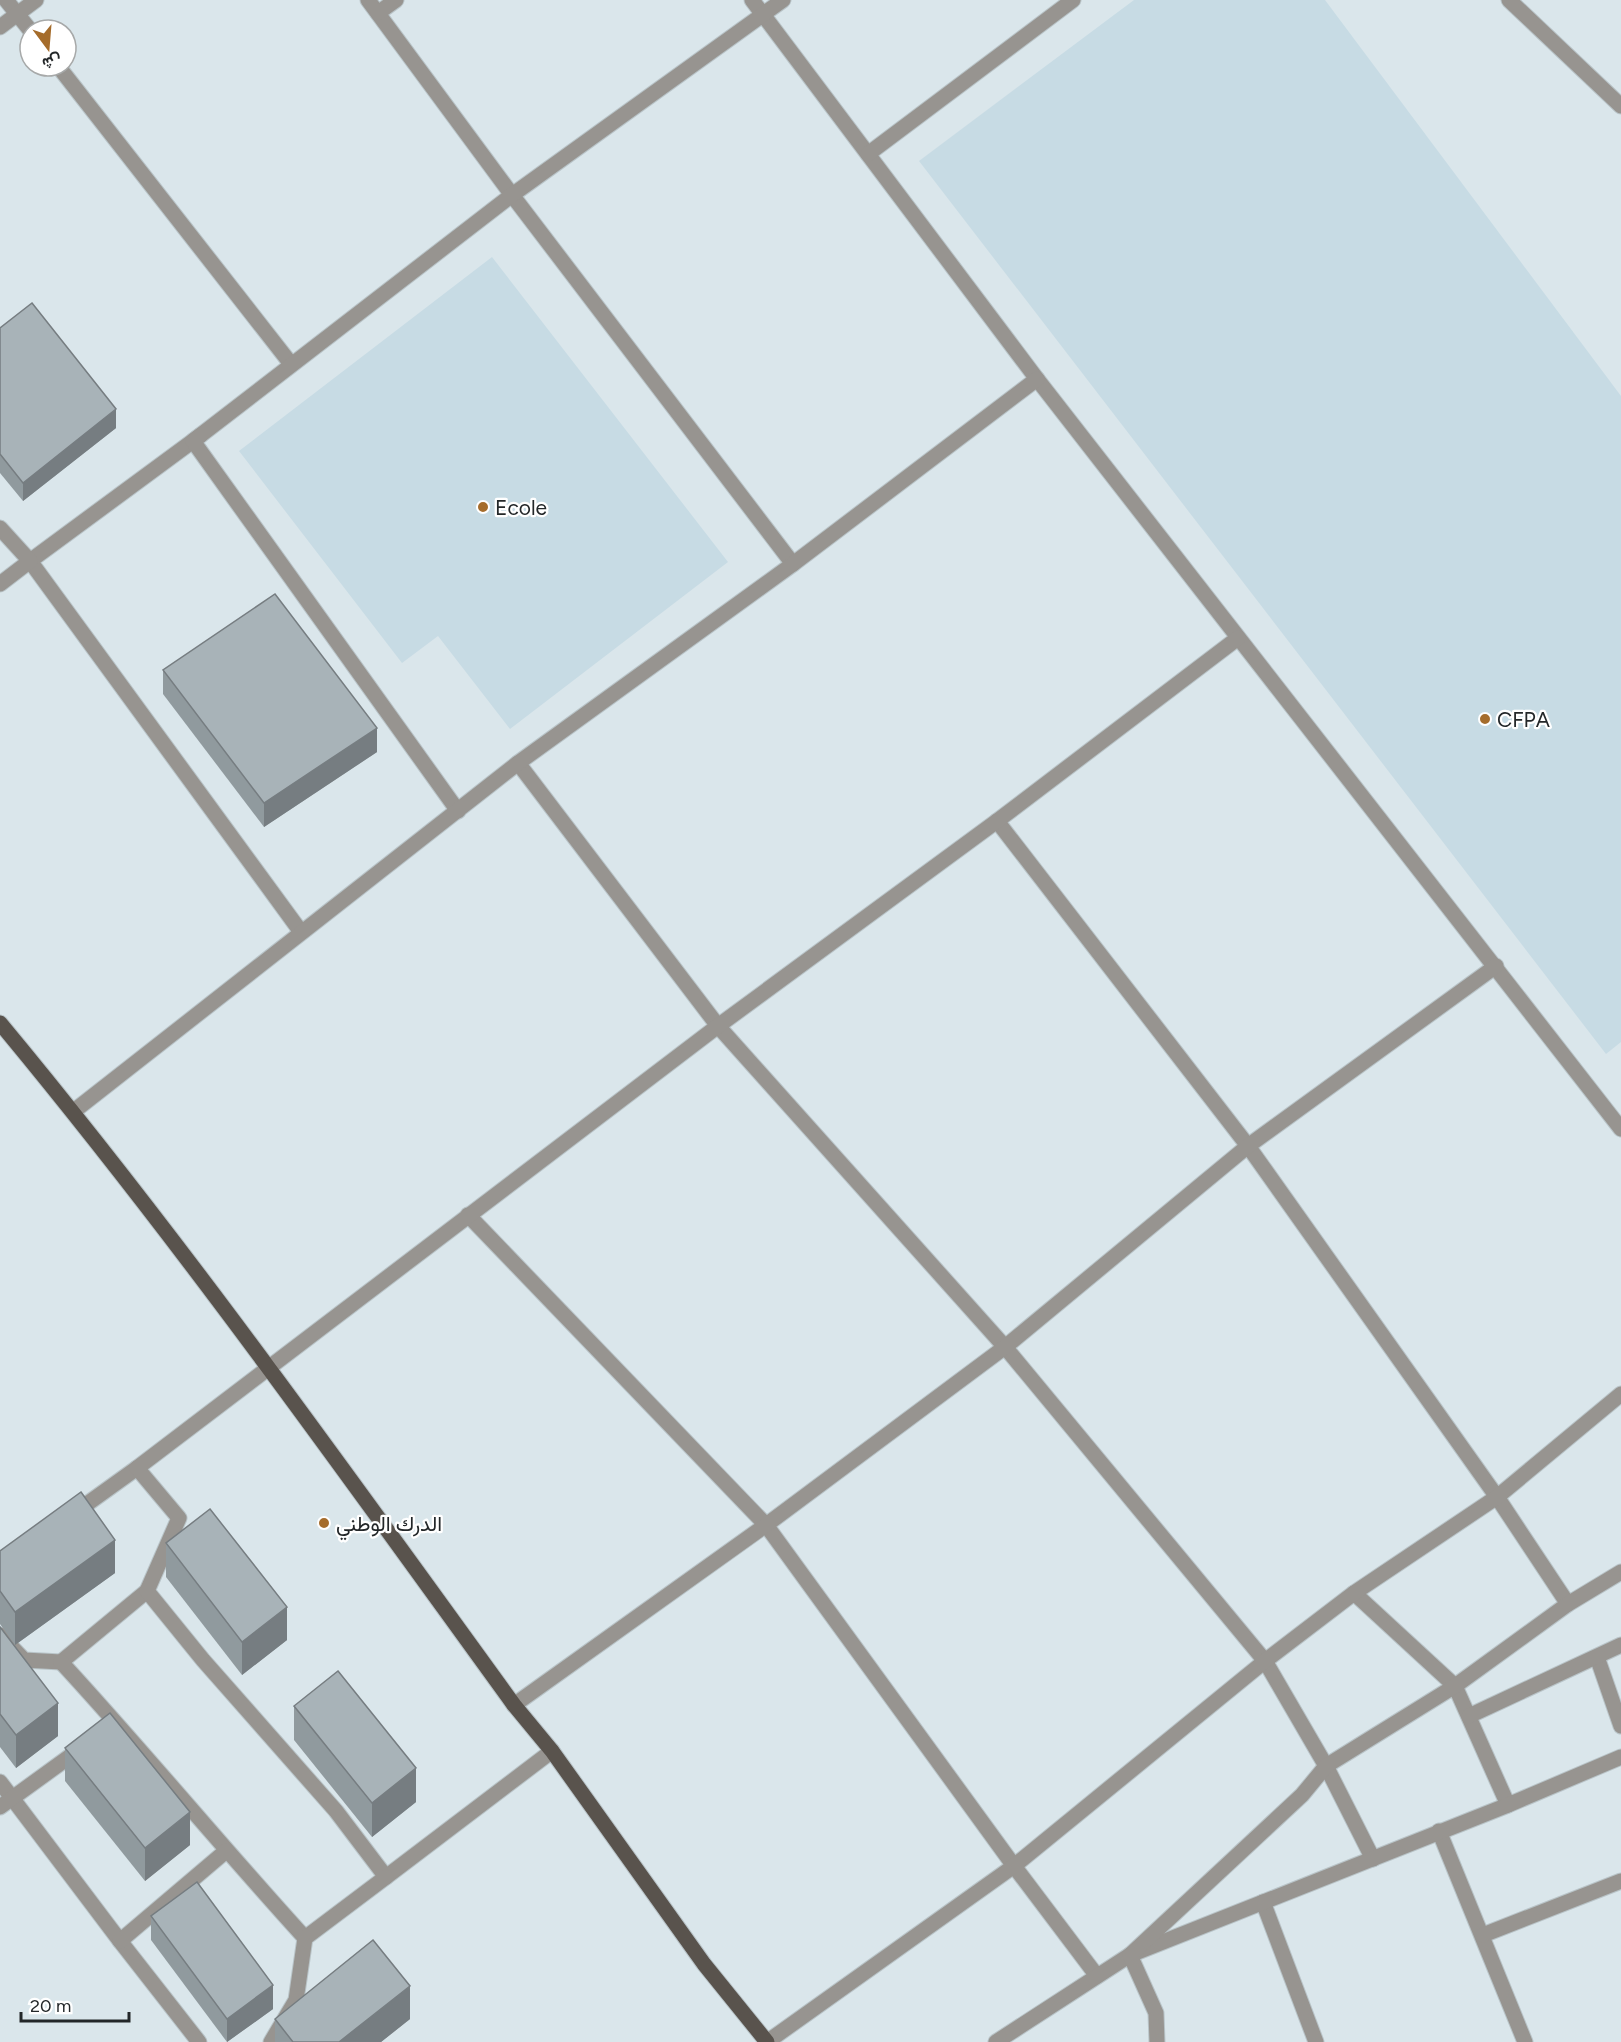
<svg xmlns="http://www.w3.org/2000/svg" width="1621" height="2042" font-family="Figtree,Vazirmatn,sans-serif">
<rect width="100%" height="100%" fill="#dae6eb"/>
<!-- built -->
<g fill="#c7dbe4">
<polygon points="1134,0 1325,0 1621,396 1621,1042 1606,1054 919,161"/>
<polygon points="492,257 728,562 510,729 438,636 402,663 239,451"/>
</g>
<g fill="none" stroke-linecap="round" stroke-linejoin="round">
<!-- minor casing -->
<g stroke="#b9c4c8" stroke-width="17">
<g id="minor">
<polyline points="6,0 30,30"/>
<polyline points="368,0 512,195 793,564"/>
<polyline points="752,0 1037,379 1621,1129"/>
<polyline points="1509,0 1621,106"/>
<polyline points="378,13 396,0"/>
<polyline points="0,27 36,0"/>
<polyline points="58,66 291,364"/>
<polyline points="868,154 1073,0"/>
<polyline points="201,435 30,561 301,932"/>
<polyline points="0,528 30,561 0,584"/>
<polyline points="518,763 718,1026 1005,1347 1265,1661 1326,1766 1373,1859"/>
<polyline points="458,811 193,441 512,195 783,0"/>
<polyline points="997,821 1248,1146 1497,1497 1568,1604"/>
<polyline points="74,1111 518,763 793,564 1037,379"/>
<polyline points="468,1215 766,1525 1014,1866 1097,1976"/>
<polyline points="73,1514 137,1468"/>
<polyline points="1354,1593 1455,1686 1508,1805"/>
<polyline points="0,1635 24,1660 61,1662 147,1591"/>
<polyline points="1597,1657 1621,1726"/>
<path d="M61,1662C144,1752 222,1847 305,1938"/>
<polyline points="514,1705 766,1525 1005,1347 1248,1146 1496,966"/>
<polyline points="1469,1716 1621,1645"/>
<polyline points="552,1751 386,1877 336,1811 203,1660 147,1591 179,1518 137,1468 718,1026 997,821 1238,638"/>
<polyline points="0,1782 120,1941 199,2042"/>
<polyline points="0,1807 80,1749"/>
<polyline points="1439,1831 1525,2042"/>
<polyline points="1263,1902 1316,2042"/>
<polyline points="1483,1935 1621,1881"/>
<polyline points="120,1941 226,1851"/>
<polyline points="271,2042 296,2000 305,1938 386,1877"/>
<polyline points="767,2042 1014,1866 1265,1661 1354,1593 1497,1497 1621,1394"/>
<polyline points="996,2042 1130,1955 1508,1805 1621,1757"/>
<polyline points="1157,2042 1156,2013 1130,1955 1302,1795 1326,1766 1455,1686 1568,1604 1621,1572"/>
</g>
</g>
<!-- major casing -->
<g stroke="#b9c4c8" stroke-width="17">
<path id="major" d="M0,1023C182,1242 347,1475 514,1705L552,1751L704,1964L767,2042"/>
</g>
<!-- minor -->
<use href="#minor" stroke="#979490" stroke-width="15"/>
<!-- major -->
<use href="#major" stroke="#59534d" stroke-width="15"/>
</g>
<!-- wall -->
<g fill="#909a9e">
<polygon points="0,328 116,428 23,501 0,473"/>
<polygon points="163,670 377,752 264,827 163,694"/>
<polygon points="166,1543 287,1640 242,1675 166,1577"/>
<polygon points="0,1551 115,1573 15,1645 0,1624"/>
<polygon points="0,1627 58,1736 16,1768 0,1747"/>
<polygon points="294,1706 416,1802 372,1837 294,1740"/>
<polygon points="65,1748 190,1845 145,1881 65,1781"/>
<polygon points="151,1916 273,2009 227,2042 151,1940"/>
<polygon points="275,2019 410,2019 381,2042 275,2042"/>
</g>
<!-- shaded-wall -->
<g fill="#767d81">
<polygon points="116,409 116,428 23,501 23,483"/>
<polygon points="377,728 377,752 264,827 264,803"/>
<polygon points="115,1540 115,1573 15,1645 15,1612"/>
<polygon points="287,1607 287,1640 242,1675 242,1642"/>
<polygon points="58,1703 58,1736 16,1768 16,1735"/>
<polygon points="416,1768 416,1802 372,1837 372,1803"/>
<polygon points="190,1812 190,1845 145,1881 145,1848"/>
<polygon points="273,1985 273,2009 227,2042 227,2019"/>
<polygon points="410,1986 410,2019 381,2042 339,2042"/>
</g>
<!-- building -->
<g fill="#a8b3b8" stroke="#767d81" stroke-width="1.5">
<polygon points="32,303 116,409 23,483 0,454 0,328"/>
<polygon points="275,594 377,728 264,803 163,670"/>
<polygon points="81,1492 115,1540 15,1612 0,1591 0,1551"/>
<polygon points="210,1509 287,1607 242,1642 166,1543"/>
<polygon points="0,1627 58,1703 16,1735 0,1714"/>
<polygon points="338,1671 416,1768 372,1803 294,1706"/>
<polygon points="110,1713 190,1812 145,1848 65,1748"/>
<polygon points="197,1882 273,1985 227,2019 151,1916"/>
<polygon points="373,1940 410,1986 339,2042 293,2042 275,2019"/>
</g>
<!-- markers -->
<g fill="#a56c2b" stroke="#fff" stroke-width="2">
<circle cx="483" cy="507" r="6"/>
<circle cx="1485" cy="719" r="6"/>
<circle cx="324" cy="1523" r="6"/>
</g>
<g text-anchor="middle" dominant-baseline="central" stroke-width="4.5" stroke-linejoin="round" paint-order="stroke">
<!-- poi labels -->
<g font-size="21" fill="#232729" stroke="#fff" text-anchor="start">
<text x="495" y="507">Ecole</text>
<text x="1497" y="719">CFPA</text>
<text x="336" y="1523">الدرك الوطني</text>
</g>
</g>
<!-- north arrow -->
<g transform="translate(48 48) rotate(164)"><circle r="28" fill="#ffffff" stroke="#a7a9a9" stroke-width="1.5"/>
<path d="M0-4.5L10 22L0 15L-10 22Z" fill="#a56c2b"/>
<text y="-9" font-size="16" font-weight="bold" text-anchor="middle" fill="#232729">ش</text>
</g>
<!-- scale -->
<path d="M21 2012v9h108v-9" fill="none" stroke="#232729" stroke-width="3"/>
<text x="30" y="2012" font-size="18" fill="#232729" stroke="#ffffff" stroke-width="4.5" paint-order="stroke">20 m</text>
</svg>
